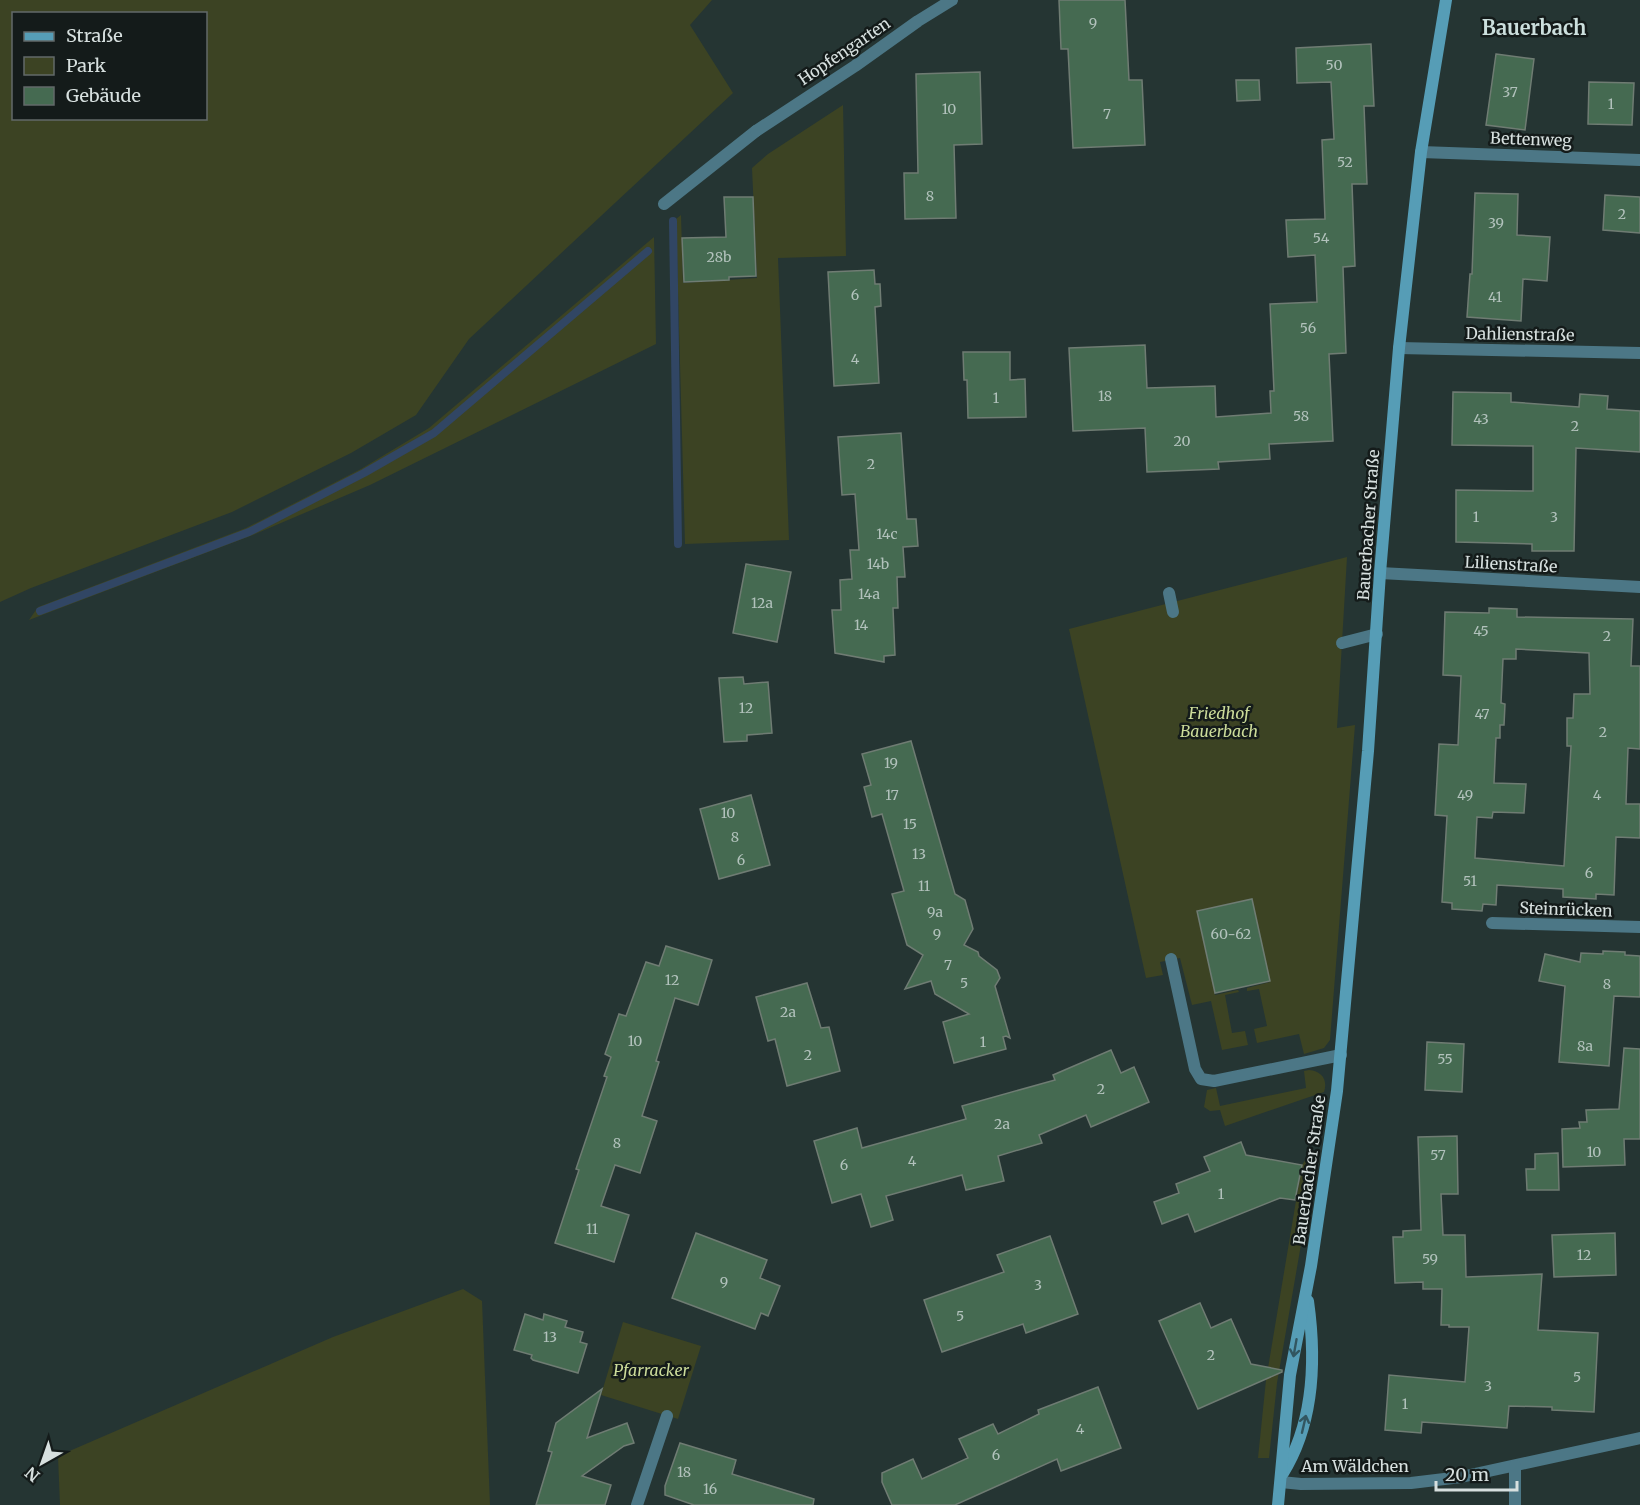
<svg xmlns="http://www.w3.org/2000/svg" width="1640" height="1505" font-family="Merriweather,serif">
<rect width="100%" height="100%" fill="#253533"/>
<!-- green -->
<g fill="#3c4323" fill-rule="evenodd">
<path d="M0,0H712L690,25L733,93L469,339L416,415L351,453L232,512L31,588L0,602ZM14,14H206V118H14Z"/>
<polygon points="843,105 846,256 778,258 789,540 685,544 676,219 681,215 683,283 757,278 752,168 768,154"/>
<polygon points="654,237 656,344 370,485 253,535 29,620 38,607 246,528 361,469 429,428"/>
<polygon points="1347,557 1337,728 1355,725 1330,1040 1324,1048 1304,1054 1299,1034 1257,1043 1254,1029 1267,1026 1259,989 1247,991 1247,988 1270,982 1252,899 1197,911 1215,995 1238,990 1239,992 1225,995 1232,1033 1245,1031 1248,1045 1222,1050 1211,1001 1192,1005 1180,958 1160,962 1163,975 1146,978 1069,629"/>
<path d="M1309,1070C1322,1071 1328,1080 1324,1092L1225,1126L1220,1110L1210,1111L1204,1107L1207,1090L1216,1088L1220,1106L1306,1088L1304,1071Z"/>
<polygon points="1307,1157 1316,1158 1277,1383 1269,1458 1258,1458 1266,1380 1302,1165"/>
<polygon points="463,1289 482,1301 490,1505 60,1505 58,1456 333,1337"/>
<polygon points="623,1322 701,1346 678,1419 601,1395"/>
</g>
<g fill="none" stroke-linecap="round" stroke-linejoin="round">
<!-- stream -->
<g stroke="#314664" stroke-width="8">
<polyline points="673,221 678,544"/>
<polyline points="40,611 249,532 364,473 434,433 648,251"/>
</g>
</g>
<!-- building -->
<g fill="#456a51" stroke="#6f7c73" stroke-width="1.5" fill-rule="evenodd">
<polygon points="1059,0 1125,0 1129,80 1142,80 1145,145 1073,148 1068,49 1061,49"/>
<polygon points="1371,44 1374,106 1364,106 1367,184 1352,184 1355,266 1343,267 1346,353 1329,354 1333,441 1269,444 1270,459 1218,462 1219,469 1147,472 1145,428 1073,431 1069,348 1145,345 1147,388 1215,386 1216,417 1271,413 1270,391 1274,391 1270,304 1317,302 1315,255 1288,257 1286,220 1325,219 1322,140 1334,139 1331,82 1297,83 1296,48"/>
<polygon points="1496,54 1534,59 1525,130 1486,125"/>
<polygon points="980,72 982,144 954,145 956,218 905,219 904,173 918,173 916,74"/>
<polygon points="1236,80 1259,80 1260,100 1237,101"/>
<polygon points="1589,82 1634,83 1632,125 1588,124"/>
<polygon points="1475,193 1518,194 1517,235 1550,237 1547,281 1523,279 1521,321 1467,317 1470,274 1472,274"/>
<polygon points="1605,195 1640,197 1640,233 1603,230"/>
<polygon points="724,197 753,197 756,276 729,277 729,280 684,282 682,238 726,237"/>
<polygon points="874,270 875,284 880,284 881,306 875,307 879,383 834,386 828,272"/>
<polygon points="963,352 1010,352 1010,380 1025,379 1026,417 968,418 967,380 964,380"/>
<polygon points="1453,392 1511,393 1511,402 1579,407 1580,394 1608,396 1607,409 1640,411 1640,452 1576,448 1574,551 1532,551 1532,544 1456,542 1456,490 1533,491 1533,446 1452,445"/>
<polygon points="901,433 907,519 916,519 918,546 903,547 905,577 897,577 898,608 893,608 895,655 884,656 884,662 835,653 832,610 841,610 840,580 852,579 850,550 859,550 855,494 842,495 838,437"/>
<polygon points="746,564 791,572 777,642 733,633"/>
<path d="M1489,608L1517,609V617L1633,619L1631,666H1640V749L1628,748L1626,804H1640V838L1616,837L1614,895L1596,894V899L1563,897V889L1497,885L1496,905L1483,904L1482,911L1452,909V903L1442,902L1447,816L1435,815L1439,744L1458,745L1461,676L1443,675L1445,612L1489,613ZM1516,649L1589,653L1590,694H1574L1573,718H1567V746H1571L1564,866L1475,858L1477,817L1492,818L1493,812L1524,813L1526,784L1494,783L1496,738H1500V725H1504L1505,704L1501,703L1503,659H1516Z"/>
<polygon points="743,677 744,684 768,682 772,733 747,735 747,741 724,742 719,678"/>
<polygon points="911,741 955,894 965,900 972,925 973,929 964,945 978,952 979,956 997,970 1000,978 995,986 1010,1038 1006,1036 1003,1037 1006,1049 954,1063 943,1022 969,1014 935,994 931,981 905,989 923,955 907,945 892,894 904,891 882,814 872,817 864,787 871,785 862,754"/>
<polygon points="751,795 770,865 719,879 700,809"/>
<polygon points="1252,899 1270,981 1215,993 1197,911"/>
<polygon points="666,946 712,960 698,1005 675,998 656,1061 659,1062 642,1116 657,1121 640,1173 615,1165 601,1206 629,1215 614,1262 555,1243 579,1170 576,1169 607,1077 604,1076 611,1057 605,1054 619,1014 626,1016 646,962 659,966"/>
<polygon points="1603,951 1625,952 1625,955 1640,956 1640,997 1614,996 1609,1066 1559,1062 1565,986 1539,981 1545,954 1580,962 1581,953 1603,954"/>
<polygon points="807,983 821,1028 829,1027 840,1071 787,1086 775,1039 768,1041 756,997"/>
<polygon points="1427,1042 1464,1044 1462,1092 1425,1090"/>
<polygon points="1624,1048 1640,1049 1640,1139 1624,1139 1625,1165 1563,1167 1562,1129 1580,1128 1579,1122 1587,1122 1586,1110 1619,1109"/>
<polygon points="1111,1050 1121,1073 1134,1067 1149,1102 1091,1127 1086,1115 1039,1135 1042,1143 998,1156 1004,1181 966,1190 962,1175 886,1196 893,1220 871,1227 861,1194 832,1203 814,1141 857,1128 862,1148 966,1119 962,1106 1055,1080 1053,1075"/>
<polygon points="1457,1136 1458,1194 1441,1194 1443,1235 1465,1235 1466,1277 1542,1274 1538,1330 1598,1333 1594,1412 1552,1410 1552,1407 1509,1406 1507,1428 1422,1422 1421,1433 1385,1430 1389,1375 1465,1382 1469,1327 1449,1327 1449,1325 1441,1325 1442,1289 1423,1289 1423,1282 1395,1283 1393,1237 1403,1237 1403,1231 1421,1230 1418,1137"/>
<polygon points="1241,1142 1246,1155 1302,1165 1295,1200 1280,1198 1195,1232 1188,1214 1162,1224 1154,1202 1179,1193 1176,1184 1210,1171 1204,1157"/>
<polygon points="1558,1153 1559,1190 1527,1190 1526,1169 1535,1169 1535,1154"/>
<polygon points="696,1233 767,1260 760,1278 780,1286 768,1316 761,1313 755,1329 672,1298"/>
<polygon points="1615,1233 1616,1275 1554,1277 1552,1235"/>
<polygon points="1050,1236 1078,1314 1026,1333 1023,1324 942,1352 924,1300 1004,1272 997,1255"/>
<polygon points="1200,1303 1211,1328 1231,1319 1251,1364 1282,1370 1282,1372 1198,1409 1159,1321"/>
<polygon points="525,1314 543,1320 544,1314 567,1321 565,1327 583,1332 580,1342 587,1344 578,1373 533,1360 531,1358 532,1355 514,1350"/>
<polygon points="1098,1387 1121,1448 1061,1471 1057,1459 955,1505 892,1505 882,1482 882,1473 913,1459 922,1479 968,1458 959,1439 993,1424 998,1434 1039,1414 1038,1410"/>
<polygon points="602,1389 587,1438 627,1423 634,1443 624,1446 582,1476 611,1485 605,1505 536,1505 552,1452 548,1451 556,1423"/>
<polygon points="680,1443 736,1460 732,1474 814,1499 813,1505 694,1505 665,1495 665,1486"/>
</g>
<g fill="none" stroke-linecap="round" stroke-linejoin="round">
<!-- lane -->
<g stroke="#4c7786" stroke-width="12">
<polyline points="664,204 756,131"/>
<polyline points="1169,593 1173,612"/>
<polyline points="1342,643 1377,634"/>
<polyline points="637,1505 667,1416"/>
</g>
<!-- street -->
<g stroke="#4c7786" stroke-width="12">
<polyline points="756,131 855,66 918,21 952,0"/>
<polyline points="1421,152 1640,160"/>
<polyline points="1399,348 1640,353"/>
<polyline points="1380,573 1640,587"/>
<polyline points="1492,923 1640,927"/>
<polyline points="1171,959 1195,1069 1201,1079 1214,1081 1341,1055"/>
<polyline points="1281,1482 1301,1484 1411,1483 1461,1477 1640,1438"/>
<polyline points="1515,1505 1515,1466"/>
</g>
<!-- secondary -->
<g stroke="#569db6" stroke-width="12">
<path d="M1283,1473C1314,1423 1316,1358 1308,1301"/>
<polyline points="1278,1505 1290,1375 1311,1266 1337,1091 1368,751 1380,573 1399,348 1421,152 1446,0"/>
</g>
</g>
<!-- one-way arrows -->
<defs><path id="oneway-shaft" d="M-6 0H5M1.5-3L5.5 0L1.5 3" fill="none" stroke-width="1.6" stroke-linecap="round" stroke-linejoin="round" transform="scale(1.5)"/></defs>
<g stroke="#325660">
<use href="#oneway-shaft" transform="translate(1295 1348) rotate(100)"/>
<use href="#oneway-shaft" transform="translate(1304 1424) rotate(-77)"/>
</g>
<g text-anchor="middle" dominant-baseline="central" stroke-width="5" stroke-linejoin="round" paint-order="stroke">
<!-- number labels -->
<g font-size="14" fill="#b2c2bc">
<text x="1093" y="23">9</text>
<text x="1334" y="65">50</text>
<text x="1510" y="92">37</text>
<text x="1611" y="104">1</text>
<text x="949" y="109">10</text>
<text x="1107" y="114">7</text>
<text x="1345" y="162">52</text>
<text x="930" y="196">8</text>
<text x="1622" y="214">2</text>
<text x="1496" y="223">39</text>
<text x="1321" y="238">54</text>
<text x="719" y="257">28b</text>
<text x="855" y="295">6</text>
<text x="1495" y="297">41</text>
<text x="1308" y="328">56</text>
<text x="855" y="359">4</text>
<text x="1105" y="396">18</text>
<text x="996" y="398">1</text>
<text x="1301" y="416">58</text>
<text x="1481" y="419">43</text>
<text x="1575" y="426">2</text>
<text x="1182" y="441">20</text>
<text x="871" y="464">2</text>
<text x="1476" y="517">1</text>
<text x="1554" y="517">3</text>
<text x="887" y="534">14c</text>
<text x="878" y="564">14b</text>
<text x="869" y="594">14a</text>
<text x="762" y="603">12a</text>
<text x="861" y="625">14</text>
<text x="1481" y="631">45</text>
<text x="1607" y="636">2</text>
<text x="746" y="708">12</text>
<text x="1482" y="714">47</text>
<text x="1603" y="732">2</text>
<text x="891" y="763">19</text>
<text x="892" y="795">17</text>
<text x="1465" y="795">49</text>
<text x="1597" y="795">4</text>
<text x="728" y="813">10</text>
<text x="910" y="824">15</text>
<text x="735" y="837">8</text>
<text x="919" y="854">13</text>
<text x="741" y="860">6</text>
<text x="1589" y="873">6</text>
<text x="1470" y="881">51</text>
<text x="924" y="886">11</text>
<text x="935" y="912">9a</text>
<text x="937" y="934">9</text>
<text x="1231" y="934">60-62</text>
<text x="948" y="965">7</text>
<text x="672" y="980">12</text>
<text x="964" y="983">5</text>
<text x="1607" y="984">8</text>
<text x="788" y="1012">2a</text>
<text x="635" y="1041">10</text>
<text x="983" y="1042">1</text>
<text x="1585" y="1046">8a</text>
<text x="808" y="1055">2</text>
<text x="1445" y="1059">55</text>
<text x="1101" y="1089">2</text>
<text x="1002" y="1124">2a</text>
<text x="617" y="1143">8</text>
<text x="1594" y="1152">10</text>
<text x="1438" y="1155">57</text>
<text x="912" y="1161">4</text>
<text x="844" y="1165">6</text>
<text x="1221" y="1194">1</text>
<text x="592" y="1229">11</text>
<text x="1584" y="1255">12</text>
<text x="1430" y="1259">59</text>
<text x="724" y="1282">9</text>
<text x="1038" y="1285">3</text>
<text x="960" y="1316">5</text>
<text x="550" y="1337">13</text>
<text x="1211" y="1355">2</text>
<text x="1577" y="1377">5</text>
<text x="1488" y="1386">3</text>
<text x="1405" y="1404">1</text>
<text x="1080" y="1429">4</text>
<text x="996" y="1455">6</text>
<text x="684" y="1472">18</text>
<text x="710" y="1489">16</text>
</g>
<!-- street labels -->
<g font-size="16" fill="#d7e0df" stroke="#141b1a">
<text transform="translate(844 51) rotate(-34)">Hopfengarten</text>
<text transform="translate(1531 139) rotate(2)">Bettenweg</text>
<text transform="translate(1520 334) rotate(1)">Dahlienstraße</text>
<text transform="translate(1368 525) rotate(-86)">Bauerbacher Straße</text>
<text transform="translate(1511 564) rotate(3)">Lilienstraße</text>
<text transform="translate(1566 909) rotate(2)">Steinrücken</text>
<text transform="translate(1309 1170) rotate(-82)">Bauerbacher Straße</text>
<text x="1355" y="1466">Am Wäldchen</text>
</g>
<!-- park labels -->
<g font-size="16" font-style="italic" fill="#ccdc9a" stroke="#141b1a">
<text x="1219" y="713">Friedhof<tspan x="1219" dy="18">Bauerbach</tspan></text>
<text x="651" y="1370">Pfarracker</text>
</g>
<!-- quarter labels -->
<g font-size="20" font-weight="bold" fill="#ccdfdd" stroke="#141b1a">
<text x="1534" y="27">Bauerbach</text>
</g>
</g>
<!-- legend -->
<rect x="12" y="12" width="195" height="108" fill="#141b1a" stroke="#626a69" stroke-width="1.5"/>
<rect x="24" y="32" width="30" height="9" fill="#569db6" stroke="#626a69" stroke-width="1.5"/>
<text x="66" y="42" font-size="18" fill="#d7e0df">Straße</text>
<rect x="24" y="57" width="30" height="18" fill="#3c4323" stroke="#626a69" stroke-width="1.5"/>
<text x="66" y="72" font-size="18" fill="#d7e0df">Park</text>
<rect x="24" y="87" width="30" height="18" fill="#456a51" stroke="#626a69" stroke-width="1.5"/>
<text x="66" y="102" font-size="18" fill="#d7e0df">Gebäude</text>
<!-- north arrow -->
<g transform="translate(42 1463) rotate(220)" stroke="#141b1a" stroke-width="4.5" paint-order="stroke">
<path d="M0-4.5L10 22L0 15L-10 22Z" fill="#d7e0df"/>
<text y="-9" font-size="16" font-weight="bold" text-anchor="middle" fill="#d7e0df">N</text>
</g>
<!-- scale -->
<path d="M1436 1481v9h81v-9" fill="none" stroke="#d7e0df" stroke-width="3"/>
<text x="1445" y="1481" font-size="18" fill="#d7e0df" stroke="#141b1a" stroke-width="4.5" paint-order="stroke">20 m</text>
</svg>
